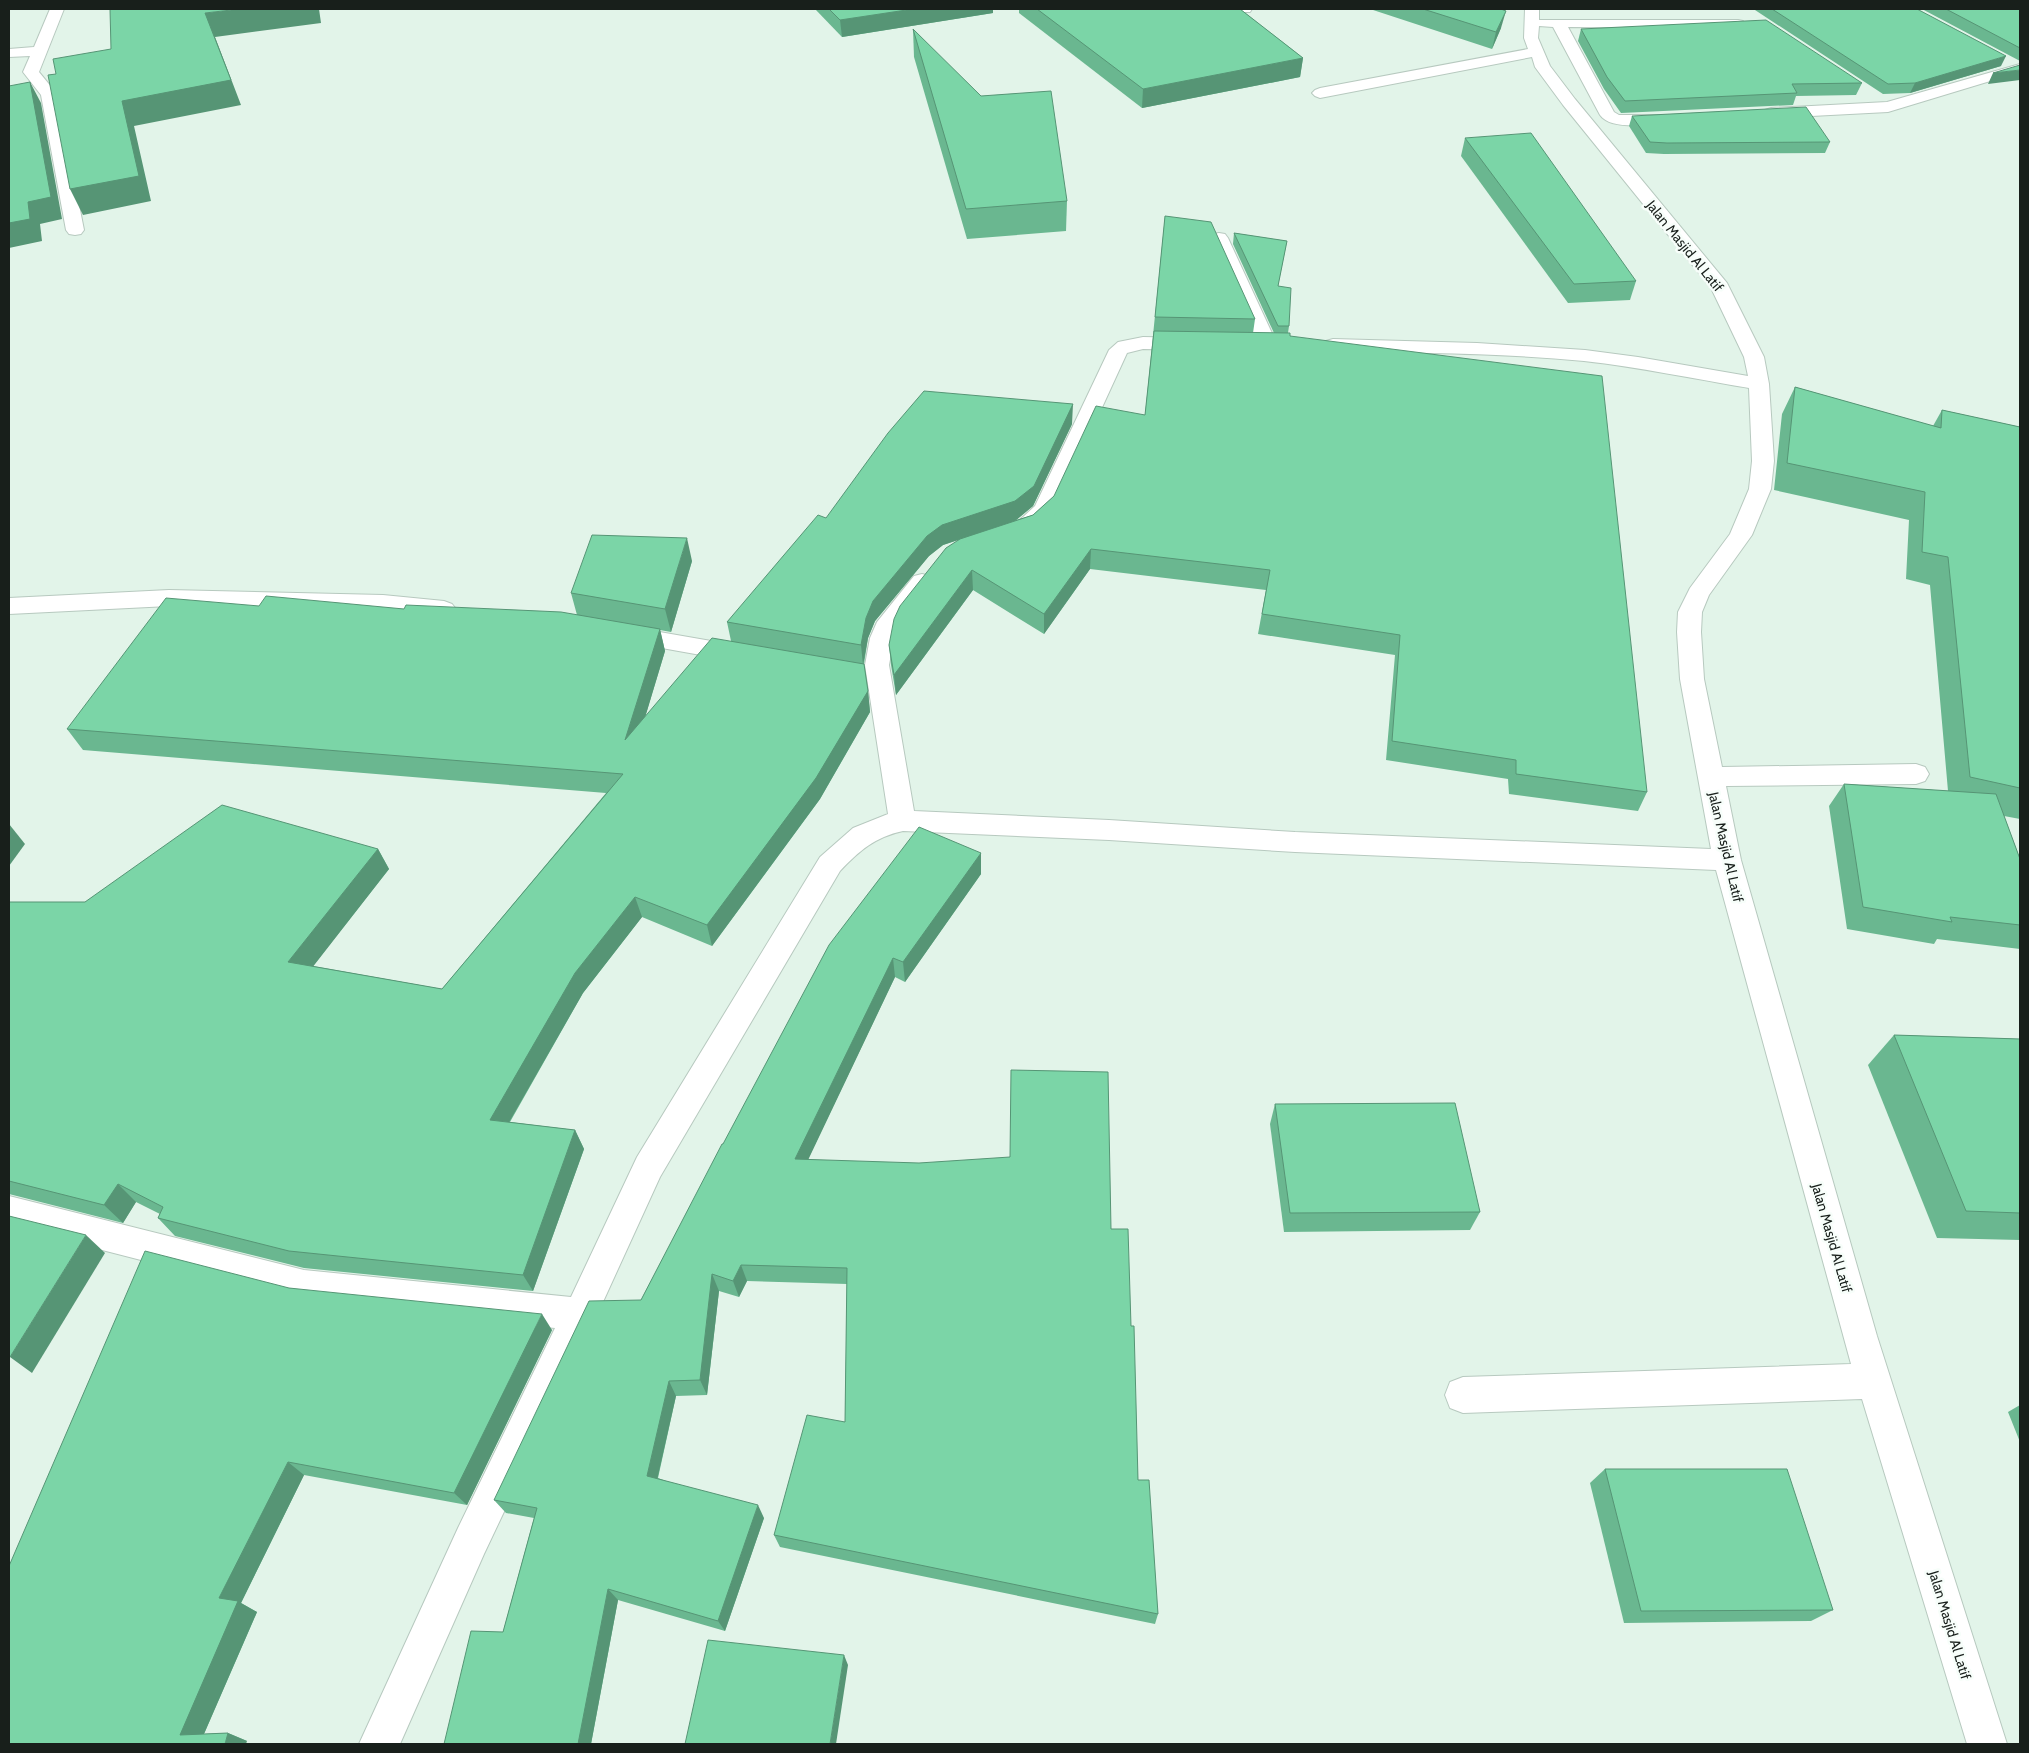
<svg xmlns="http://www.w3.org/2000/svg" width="2029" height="1753" font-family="Cabin,sans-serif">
<rect width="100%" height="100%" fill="#e2f4e9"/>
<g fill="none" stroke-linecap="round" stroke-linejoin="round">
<!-- minor casing -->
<g stroke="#b7c9bf" stroke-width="2">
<g id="minor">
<polygon points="50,9 64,9 39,72 57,94 84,230 81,234 75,235 69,234 66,230 41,95 23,72 30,56 9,57 9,49 34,47"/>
<polygon points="1235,9 1252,9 1250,12 1237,12"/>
<path d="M1525,9H1539V20H1738L1743,21L1745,24L1743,27L1738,28L1568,27L1614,112L1619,115H1674L1676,118L1674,121L1668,123C1650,124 1611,131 1600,115L1553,27L1539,26L1538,38L1550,66L1575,99L1727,283L1764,357L1769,384L1774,461L1771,489L1752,535L1709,595L1702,612L1701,632L1704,679L1722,767L1916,764L1925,767L1929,774L1925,781L1916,784L1726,786L1741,860L1877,1336L2007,1744H1967L1862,1399L1463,1413L1450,1408L1445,1395L1450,1382L1463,1377L1851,1364L1716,870L1295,852L1109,840L903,831C875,837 859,851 840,871L660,1177L592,1326L484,1554L400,1744H359L458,1528L555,1328L304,1302L9,1226V1196L304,1270L571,1297L637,1157L820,857L853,828L888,814L865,665L870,638L877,622L914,576L922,574L930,576L933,581L900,625L894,638L889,665L914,811L1109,820L1295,832L1711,849L1680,679L1677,632L1678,612L1690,588L1730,534L1749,489L1752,461L1749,388C1694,379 1639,367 1584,361C1501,353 1417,353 1333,351L1326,349L1323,345L1326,341L1333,339L1477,343L1585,350L1638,357L1748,376L1744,357L1711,288L1563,105L1535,67L1532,57L1320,98L1315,96L1312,93L1315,90L1320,88L1528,49L1524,38Z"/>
<polygon points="2020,64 2020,72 1888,112 1771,118 1765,116 1763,113 1765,110 1771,108 1887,102"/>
<polygon points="1219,233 1225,234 1228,238 1277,344 1274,348 1267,350 1260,348 1257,344 1210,238 1213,234"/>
<polygon points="1143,337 1190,338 1197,340 1200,344 1197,348 1190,350 1143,349 1127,353 1055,510 1029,534 1021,536 1013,534 1010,529 1035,506 1109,350 1118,342"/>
<polygon points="169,590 383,595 444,601 452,604 456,609 452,614 444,617 383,611 169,606 9,614 9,598"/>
<polygon points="625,626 740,646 749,648 752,654 749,660 740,662 617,640 613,634 617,628"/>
</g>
</g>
<!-- minor -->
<use href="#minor" fill="#fff" fill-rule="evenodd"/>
</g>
<!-- wall -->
<g fill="#6ab790">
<polygon points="815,9 993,9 993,13 842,37"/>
<polygon points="1019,9 1240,9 1303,58 1300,77 1142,108 1019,13"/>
<polygon points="1370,9 1501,9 1501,28 1492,49"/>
<polygon points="1744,9 1917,9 2001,66 1910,93 1883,94 1755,10 1746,10"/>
<polygon points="1922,9 2020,9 2020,61"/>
<polygon points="913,29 1067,201 1066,231 967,239 914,57"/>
<polygon points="1581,29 1862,83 1856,95 1796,96 1793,105 1621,113 1604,89 1578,41"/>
<polygon points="1632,116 1830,142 1825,153 1664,154 1646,153 1629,126"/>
<polygon points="1465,138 1636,281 1630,300 1568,303 1461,156"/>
<polygon points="1165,216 1255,319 1253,333 1274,333 1233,244 1234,233 1287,241 1278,286 1289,326 1288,333 1647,792 1638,811 1509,794 1508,779 1386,760 1395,655 1258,634 1266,590 1090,569 1044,634 973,590 896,695 891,665 889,645 958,540 943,545 929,556 875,621 868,638 864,664 868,691 870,712 820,799 712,946 642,917 583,993 510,1122 575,1130 584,1149 533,1291 304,1268 175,1236 158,1218 160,1214 136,1202 123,1223 9,1194 9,1195 9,902 85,902 378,849 389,869 313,966 442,989 606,793 83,750 67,729 259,606 404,609 577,615 571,593 692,561 671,632 660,630 665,651 645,717 731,641 727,622 826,518 1072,424 1033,506 1016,520 1033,515 1145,415"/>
<polygon points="1795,387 1933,426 1942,410 2020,427 2020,819 2004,816 2020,859 2020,949 1937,939 1934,944 1847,929 1829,806 1844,784 1948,791 1930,585 1906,579 1909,520 1774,490 1782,414"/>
<polygon points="981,853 981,874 905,982 895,977 808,1159 1111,1229 1131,1326 1138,1480 1158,1614 1155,1624 780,1547 774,1535 845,1422 847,1284 747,1281 739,1297 719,1291 707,1395 676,1396 658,1478 764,1518 725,1631 618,1600 591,1744 444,1744 503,1632 534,1518 506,1513 494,1500 641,1300 723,1144"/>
<polygon points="1894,1035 2020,1039 2020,1240 1937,1238 1868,1065"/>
<polygon points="1275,1104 1480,1212 1470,1230 1284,1232 1270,1124"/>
<polygon points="289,1288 552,1330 467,1505 304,1475 241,1603 257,1612 204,1734 228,1733 247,1741 9,1744"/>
<polygon points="2020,1405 2020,1442 2008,1412"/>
<polygon points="1605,1469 1833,1610 1811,1621 1624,1623 1590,1483"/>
</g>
<!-- shaded-wall -->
<g fill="#569575">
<polygon points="240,9 319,9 321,23 215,37 241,105 134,126 151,201 83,215 70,189 122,101 205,13"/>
<polygon points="913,9 993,9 993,13 842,37 840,20"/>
<polygon points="1506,11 1501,28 1492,49 1496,32"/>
<polygon points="2006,56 2001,66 1910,93 1915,83"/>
<polygon points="1303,58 1300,77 1142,108 1143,89"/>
<polygon points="2020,70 2020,80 1988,84 1993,73"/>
<polygon points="30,82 41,103 62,219 40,224 42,241 9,248 9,223 28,202"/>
<polygon points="1073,404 1072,424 1033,506 1015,521 943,545 929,556 875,621 868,638 863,665 861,645 866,618 873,601 927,536"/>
<polygon points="687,538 692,561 671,632 665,609"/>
<polygon points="1091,549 1090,569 1044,634 1044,614"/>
<polygon points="972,570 973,590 896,695 894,675"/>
<polygon points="660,629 665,651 632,761 625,740"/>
<polygon points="868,691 870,712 820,799 712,946 707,925"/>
<polygon points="9,824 25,844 9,866"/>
<polygon points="378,849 389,869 301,982 288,962"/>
<polygon points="981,853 981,874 905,982 903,962"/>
<polygon points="635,897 642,917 583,993 500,1138 490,1120 575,973"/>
<polygon points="893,958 895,977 800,1177 795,1159"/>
<polygon points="575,1130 584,1149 533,1291 523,1275"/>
<polygon points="118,1184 136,1202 123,1223 104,1205"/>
<polygon points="86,1235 105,1253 32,1373 10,1357"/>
<polygon points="741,1265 747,1281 739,1297 733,1281"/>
<polygon points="712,1274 719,1291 707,1395 700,1380"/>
<polygon points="542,1314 552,1330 467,1505 454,1493"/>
<polygon points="669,1381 676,1396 655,1489 647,1476"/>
<polygon points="288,1462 304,1475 241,1603 257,1612 200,1743 180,1735 219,1598"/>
<polygon points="758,1505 764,1518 725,1631 718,1621"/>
<polygon points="608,1589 618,1600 591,1744 578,1744"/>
<polygon points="844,1655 848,1665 836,1744 830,1744"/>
<polygon points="228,1733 247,1741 246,1744 225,1744"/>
</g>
<!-- building -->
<g fill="#7bd5a7" stroke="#569575">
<polygon points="110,9 240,9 205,13 231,80 122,101 139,176 70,189 48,75 56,74 53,59 111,49"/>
<polygon points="829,9 913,9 840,20"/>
<polygon points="1037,9 1240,9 1303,58 1143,89"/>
<polygon points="1423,9 1501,9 1506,11 1496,32"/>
<polygon points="1772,9 1917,9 2006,56 1915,83 1888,84"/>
<polygon points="1946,9 2020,9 2020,48"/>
<polygon points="1766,20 1862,83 1792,84 1797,93 1625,101 1607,77 1581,29"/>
<polygon points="913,29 981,96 1051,91 1067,201 966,209"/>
<polygon points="2020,65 2020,70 1993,73"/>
<polygon points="30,82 51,197 28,202 30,219 9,223 9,86"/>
<polygon points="1806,107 1830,142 1667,143 1650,142 1632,116"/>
<polygon points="1531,133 1636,281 1574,284 1465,138"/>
<polygon points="1165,216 1211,222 1255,319 1155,317"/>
<polygon points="1234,233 1287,241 1278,286 1291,288 1289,326 1278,326"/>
<polygon points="1154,331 1290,333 1290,336 1602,376 1647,792 1516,774 1516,760 1392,741 1400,635 1262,614 1270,570 1091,549 1044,614 972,570 894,675 889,645 894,619 900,606 946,548 960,539 1033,515 1054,496 1096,406 1145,415"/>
<polygon points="1795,387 1941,428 1942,410 2020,427 2020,788 1970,777 1948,557 1922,552 1925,492 1787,463"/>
<polygon points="924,391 1073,404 1034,486 1015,501 942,525 927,536 873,601 866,618 861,645 727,622 818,515 826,518 888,433"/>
<polygon points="592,535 687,538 665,609 571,593"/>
<polygon points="266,596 404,609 406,605 561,612 660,629 625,740 712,638 864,664 868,691 816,778 707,925 635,897 575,973 490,1120 575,1130 523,1275 289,1251 158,1218 163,1207 118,1184 104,1205 9,1181 9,902 85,902 222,805 378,849 288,962 442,989 623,774 67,729 166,598 259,606"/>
<polygon points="1844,784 1996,794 2020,859 2020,925 1950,917 1952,922 1863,907"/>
<polygon points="919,827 981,853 903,962 893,958 795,1159 919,1163 1010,1157 1011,1070 1108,1072 1111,1229 1128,1229 1131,1326 1134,1326 1138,1480 1149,1480 1158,1614 774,1535 807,1415 845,1422 847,1268 741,1265 733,1281 712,1274 700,1380 669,1381 647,1476 758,1505 718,1621 608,1589 578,1744 444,1744 471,1631 503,1632 537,1508 494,1500 589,1301 641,1300 722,1144 723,1144 829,945"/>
<polygon points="1894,1035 2020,1039 2020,1213 1966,1211"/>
<polygon points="1455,1103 1480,1212 1290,1213 1275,1104"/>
<polygon points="9,1216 86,1235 10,1357 9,1356"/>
<polygon points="145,1251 289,1288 542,1314 454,1493 288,1462 219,1598 238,1601 180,1735 228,1733 225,1744 9,1744 9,1566"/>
<polygon points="1605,1469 1787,1469 1833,1610 1641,1611"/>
<polygon points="708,1640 844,1655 830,1744 685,1744"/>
</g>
<g text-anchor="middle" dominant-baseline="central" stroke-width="5" stroke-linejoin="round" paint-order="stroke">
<!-- street labels -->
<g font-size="14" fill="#181f1b" stroke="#f7fefa">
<text transform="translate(1685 246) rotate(51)">Jalan Masjid Al Latif</text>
<text transform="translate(1726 847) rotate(77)">Jalan Masjid Al Latif</text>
<text transform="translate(1832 1238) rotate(74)">Jalan Masjid Al Latif</text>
<text transform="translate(1950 1625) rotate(73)">Jalan Masjid Al Latif</text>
</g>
</g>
<!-- border -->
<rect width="2029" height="1753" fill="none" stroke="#181f1b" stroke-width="20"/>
</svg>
